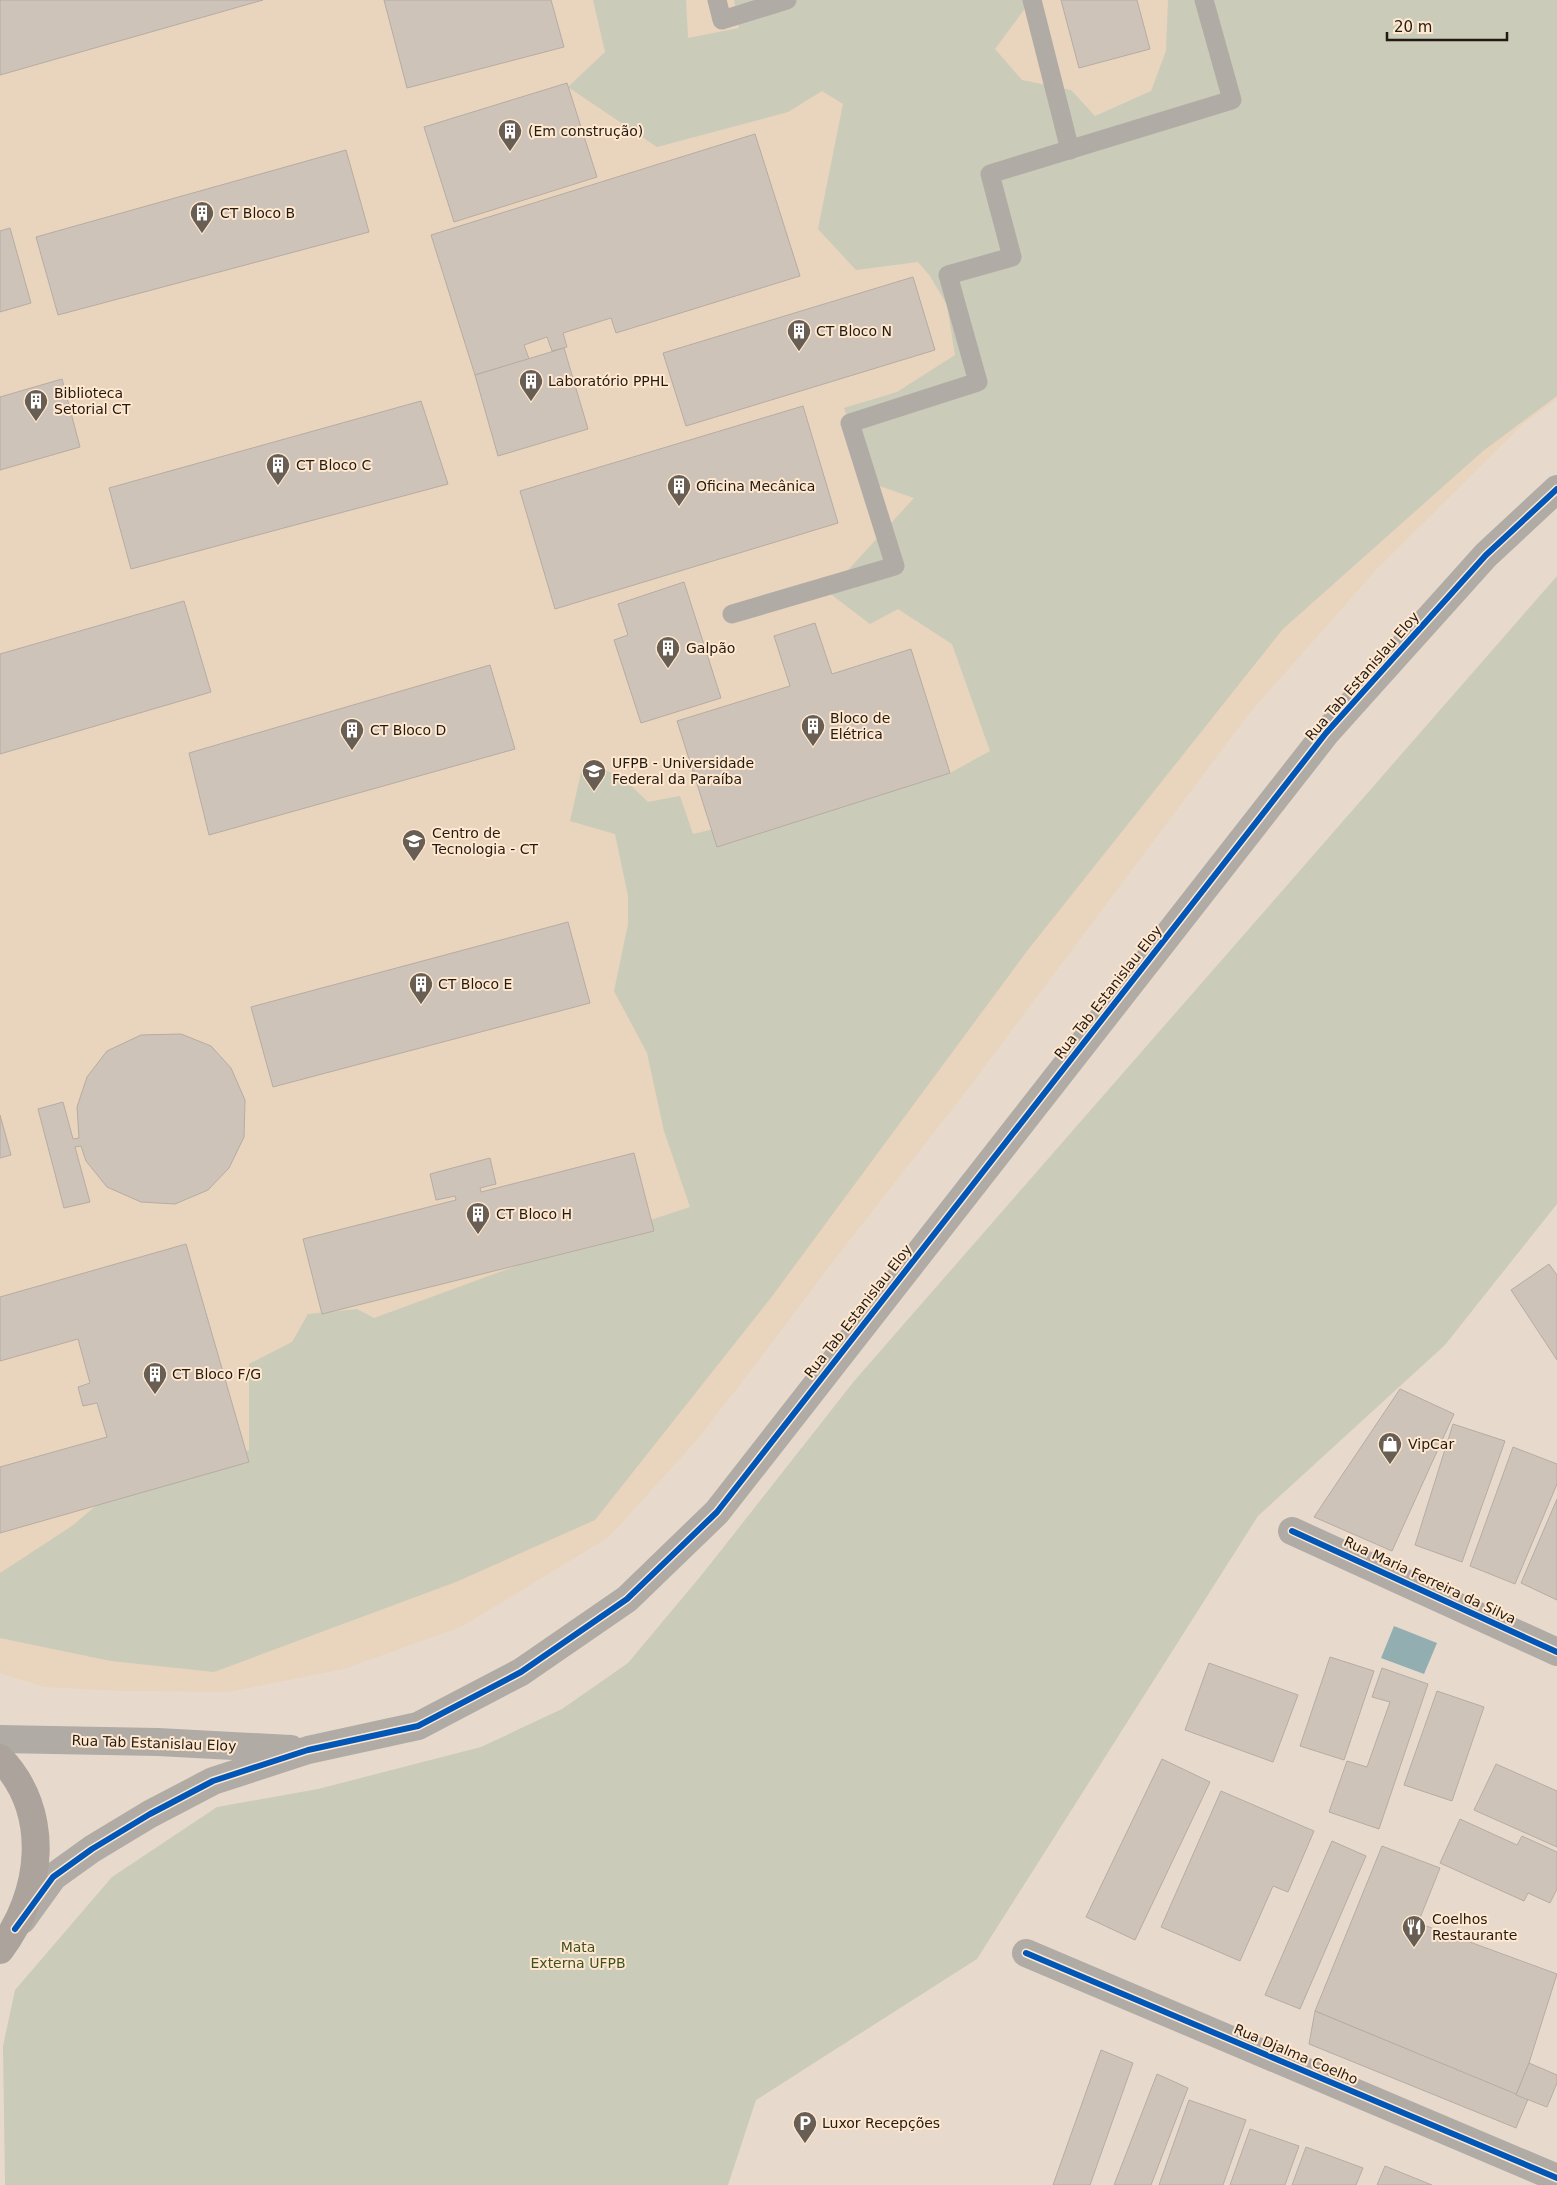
<svg xmlns="http://www.w3.org/2000/svg" width="1557" height="2185" font-family="'DejaVu Sans',sans-serif">
<rect width="100%" height="100%" fill="#e7dacd"/>
<!-- built -->
<polygon fill="#e9d4be" points="0,0 1557,0 1557,399 1522,425 1376,570 1248,715 961,1098 831,1264 753,1368 696,1441 609,1537 461,1627 344,1669 229,1692 121,1691 44,1687 0,1673"/>
<!-- green -->
<g fill="#cacbb8">
<polygon points="593,0 686,0 688,38 739,28 734,0 1026,0 1029,3 995,49 1022,80 1071,90 1095,116 1151,91 1166,51 1168,0 1557,0 1557,396 1483,451 1283,629 1027,951 770,1299 595,1520 456,1582 214,1672 111,1661 0,1638 0,1573 72,1526 119,1486 249,1450 249,1364 292,1342 308,1314 357,1309 374,1318 565,1248 690,1207 664,1131 647,1053 614,991 628,924 628,896 615,834 570,821 583,764 620,775 648,802 680,796 693,834 950,773 990,751 952,644 898,609 870,624 828,592 914,498 871,483 844,408 897,392 955,355 947,305 930,276 918,262 856,270 818,229 843,104 822,91 788,112 657,147 568,87 605,52"/>
<polygon points="1557,576 1557,1204 1445,1345 1258,1516 977,1959 756,2100 728,2185 5,2185 3,2046 15,1990 112,1877 217,1807 318,1789 481,1747 562,1709 628,1663 704,1572 855,1380"/>
</g>
<!-- water -->
<polygon fill="#92aeb0" points="1394,1626 1437,1643 1424,1674 1381,1658"/>
<!-- building -->
<g fill="#cec3b8" stroke="#b6aca2">
<polygon points="0,0 263,0 0,75"/>
<polygon points="384,0 551,0 564,47 407,88"/>
<polygon points="1061,0 1137,0 1150,49 1079,68"/>
<polygon points="567,83 597,177 454,222 424,127"/>
<polygon points="755,134 800,276 616,333 611,318 563,333 567,347 552,351 547,337 524,345 529,359 475,375 431,235"/>
<polygon points="346,150 369,232 58,315 36,237"/>
<polygon points="10,228 31,303 0,312 0,231"/>
<polygon points="913,277 935,350 686,426 663,353"/>
<polygon points="564,348 588,429 498,456 475,375"/>
<polygon points="62,379 80,447 0,470 0,397"/>
<polygon points="421,401 448,484 131,569 109,488"/>
<polygon points="803,406 838,523 555,609 520,491"/>
<polygon points="684,582 721,698 641,723 614,640 628,635 618,604"/>
<polygon points="184,601 211,692 0,754 0,654"/>
<polygon points="815,623 832,674 911,649 950,773 717,847 677,721 790,686 774,636"/>
<polygon points="490,665 515,749 209,835 189,753"/>
<polygon points="568,922 590,1003 273,1087 251,1007"/>
<polygon points="181,1034 211,1046 231,1068 245,1100 244,1137 229,1168 208,1190 175,1204 141,1202 107,1187 86,1161 81,1146 75,1147 90,1202 64,1208 38,1109 63,1102 73,1139 79,1138 77,1107 87,1077 107,1051 141,1035"/>
<polygon points="0,1115 11,1155 0,1158"/>
<polygon points="634,1153 654,1231 322,1314 303,1239 456,1200 455,1196 436,1200 430,1174 490,1158 496,1184 480,1188 481,1192"/>
<polygon points="186,1244 249,1462 0,1533 0,1467 107,1437 97,1403 83,1406 78,1387 90,1383 78,1339 0,1361 0,1297"/>
<polygon points="1549,1264 1557,1275 1557,1360 1511,1290"/>
<polygon points="1400,1389 1454,1414 1392,1551 1314,1517"/>
<polygon points="1453,1424 1505,1441 1462,1562 1415,1545"/>
<polygon points="1513,1447 1557,1464 1557,1484 1515,1584 1470,1566"/>
<polygon points="1557,1499 1557,1600 1521,1583"/>
<polygon points="1330,1657 1374,1671 1344,1760 1300,1746"/>
<polygon points="1209,1663 1298,1695 1273,1762 1185,1730"/>
<polygon points="1382,1668 1428,1684 1379,1829 1329,1812 1347,1761 1367,1767 1390,1702 1372,1697"/>
<polygon points="1437,1691 1484,1707 1452,1801 1404,1785"/>
<polygon points="1162,1759 1210,1782 1135,1940 1086,1917"/>
<polygon points="1496,1764 1557,1791 1557,1847 1474,1810"/>
<polygon points="1221,1791 1314,1831 1288,1892 1273,1886 1240,1961 1161,1927"/>
<polygon points="1460,1819 1517,1845 1522,1836 1557,1852 1557,1889 1550,1903 1528,1893 1524,1901 1440,1863"/>
<polygon points="1332,1841 1366,1856 1300,2009 1265,1995"/>
<polygon points="1382,1846 1440,1868 1418,1923 1557,1974 1529,2063 1516,2095 1315,2011"/>
<polygon points="1315,2011 1528,2099 1516,2128 1309,2044"/>
<polygon points="1101,2050 1133,2063 1090,2185 1053,2185"/>
<polygon points="1529,2063 1557,2075 1557,2083 1547,2107 1516,2095"/>
<polygon points="1157,2074 1188,2088 1151,2185 1114,2185"/>
<polygon points="1189,2100 1246,2120 1223,2185 1159,2185"/>
<polygon points="1250,2129 1299,2146 1285,2185 1230,2185"/>
<polygon points="1306,2147 1363,2168 1356,2185 1292,2185"/>
<polygon points="1385,2166 1432,2185 1377,2185"/>
</g>
<g fill="none" stroke-linecap="round" stroke-linejoin="round">
<!-- service -->
<g stroke="#b1aba6" stroke-width="19">
<polyline points="717,0 722,20 787,0"/>
<polyline points="1032,0 1070,150"/>
<polyline points="732,614 895,566 850,423 978,382 948,275 1012,257 990,174 1232,100 1204,0"/>
</g>
<!-- minor -->
<g stroke="#b1aba6" stroke-width="28">
<polyline points="1292,1531 1557,1652"/>
<polyline points="1026,1953 1557,2178"/>
</g>
<!-- tertiary -->
<g stroke="#b1aba6" stroke-width="28">
<polyline points="0,1739 158,1742 291,1749"/>
<polyline points="22,1920 53,1877 92,1849 150,1814 213,1781 308,1750 418,1726 521,1672 627,1599 717,1512 1326,733 1486,555 1557,489"/>
</g>
<!-- primary -->
<path stroke="#aca39d" stroke-width="28" d="M0,1758C52,1812 43,1893 0,1950"/>
<!-- cycleway casing -->
<g stroke="#ffe8cf" stroke-width="9">
<g id="cycleway">
<polyline points="1292,1531 1557,1652"/>
<polyline points="15,1929 53,1877 92,1849 150,1814 213,1781 308,1750 418,1726 521,1672 627,1599 717,1512 1326,733 1486,555 1557,489"/>
<polyline points="1026,1953 1557,2178"/>
</g>
</g>
<!-- cycleway -->
<use href="#cycleway" stroke="#0057b8" stroke-width="6"/>
</g>
<!-- icons -->
<defs>
<g id="building-pin" transform="scale(1.25)"><path d="M0 17L-7.5 6A9.5 9.5 0 1 1 7.5 6Z" fill="#685e53" stroke="#ffe8cf"/><path d="M-4-6H4V6H1V3H-1V6H-4ZM-2.5-4.3h1.7v1.8h-1.7ZM.8-4.3h1.7v1.8H.8ZM-2.5-1h1.7V.8h-1.7ZM.8-1h1.7V.8H.8Z" fill="#fff"/></g>
<g id="university-pin" transform="scale(1.25)"><path d="M0 17L-7.5 6A9.5 9.5 0 1 1 7.5 6Z" fill="#685e53" stroke="#ffe8cf"/><path d="M0-5L7-2L0 1L-7-2ZM-4 1L0 2.5L4 1V4Q0 6-4 4Z" fill="#fff"/></g>
<g id="shop-pin" transform="scale(1.25)"><path d="M0 17L-7.5 6A9.5 9.5 0 1 1 7.5 6Z" fill="#685e53" stroke="#ffe8cf"/><path d="M-5-2.5h2.3a2.7 3.5 0 0 1 5.4 0H5L5.5 6h-11ZM-1.5-2.5h3a1.5 2.3 0 0 0-3 0Z" fill="#fff"/></g>
<g id="restaurant-pin" transform="scale(1.25)"><path d="M0 17L-7.5 6A9.5 9.5 0 1 1 7.5 6Z" fill="#685e53" stroke="#ffe8cf"/><path d="M-5-6h1v4h1v-4h1v4h1v-4h1v5L-1.5 .5V6h-2V.5L-5-1ZM5-6V6H3V1.5H1.5Q1.5-4 5-6Z" fill="#fff"/></g>
<g id="parking-pin" transform="scale(1.25)"><path d="M0 17L-7.5 6A9.5 9.5 0 1 1 7.5 6Z" fill="#685e53" stroke="#ffe8cf"/><path d="M-3.5-5.5H1a3.5 3.5 0 0 1 0 7H-1V5.5H-3.5ZM-1-3.4V-.6H.8a1.4 1.4 0 0 0 0-2.8Z" fill="#fff"/></g>
</defs>
<g fill-rule="evenodd">
<use href="#building-pin" x="510" y="131"/>
<use href="#building-pin" x="202" y="213"/>
<use href="#building-pin" x="799" y="331"/>
<use href="#building-pin" x="531" y="381"/>
<use href="#building-pin" x="36" y="401"/>
<use href="#building-pin" x="278" y="465"/>
<use href="#building-pin" x="679" y="486"/>
<use href="#building-pin" x="668" y="648"/>
<use href="#building-pin" x="813" y="726"/>
<use href="#building-pin" x="352" y="730"/>
<use href="#university-pin" x="594" y="771"/>
<use href="#university-pin" x="414" y="841"/>
<use href="#building-pin" x="421" y="984"/>
<use href="#building-pin" x="478" y="1214"/>
<use href="#building-pin" x="155" y="1374"/>
<use href="#shop-pin" x="1390" y="1444"/>
<use href="#restaurant-pin" x="1414" y="1927"/>
<use href="#parking-pin" x="805" y="2123"/>
</g>
<g text-anchor="middle" dominant-baseline="central" stroke-width="4" stroke-linejoin="round" paint-order="stroke">
<!-- poi labels -->
<g font-size="14" fill="#231b12" stroke="#ffe8cf" text-anchor="start">
<text x="528" y="131">(Em construção)</text>
<text x="220" y="213">CT Bloco B</text>
<text x="816" y="331">CT Bloco N</text>
<text x="548" y="381">Laboratório PPHL</text>
<text x="54" y="393">Biblioteca<tspan x="54" dy="16">Setorial CT</tspan></text>
<text x="296" y="465">CT Bloco C</text>
<text x="696" y="486">Oficina Mecânica</text>
<text x="686" y="648">Galpão</text>
<text x="830" y="718">Bloco de<tspan x="830" dy="16">Elétrica</tspan></text>
<text x="370" y="730">CT Bloco D</text>
<text x="612" y="763">UFPB - Universidade<tspan x="612" dy="16">Federal da Paraíba</tspan></text>
<text x="432" y="833">Centro de<tspan x="432" dy="16">Tecnologia - CT</tspan></text>
<text x="438" y="984">CT Bloco E</text>
<text x="496" y="1214">CT Bloco H</text>
<text x="172" y="1374">CT Bloco F/G</text>
<text x="1408" y="1444">VipCar</text>
<text x="1432" y="1919">Coelhos<tspan x="1432" dy="16">Restaurante</tspan></text>
<text x="822" y="2123">Luxor Recepções</text>
</g>
<!-- street labels -->
<g font-size="14" fill="#231b12" stroke="#ffe8cf">
<text transform="translate(1362 676) rotate(-49)">Rua Tab Estanislau Eloy</text>
<text transform="translate(1108 992) rotate(-52)">Rua Tab Estanislau Eloy</text>
<text transform="translate(858 1311) rotate(-52)">Rua Tab Estanislau Eloy</text>
<text transform="translate(1430 1580) rotate(25)">Rua Maria Ferreira da Silva</text>
<text transform="translate(154 1743) rotate(2)">Rua Tab Estanislau Eloy</text>
<text transform="translate(1296 2054) rotate(23)">Rua Djalma Coelho</text>
</g>
<!-- park labels -->
<g font-size="14" fill="#3d521f" stroke="#ffe8cf">
<text x="578" y="1947">Mata<tspan x="578" dy="16">Externa UFPB</tspan></text>
</g>
</g>
<!-- scale -->
<path d="M1387 32v8h120v-8" fill="none" stroke="#231b12" stroke-width="2.5"/>
<text x="1394" y="32" font-size="15" fill="#231b12" stroke="#ffe8cf" stroke-width="4" paint-order="stroke">20 m</text>
</svg>
